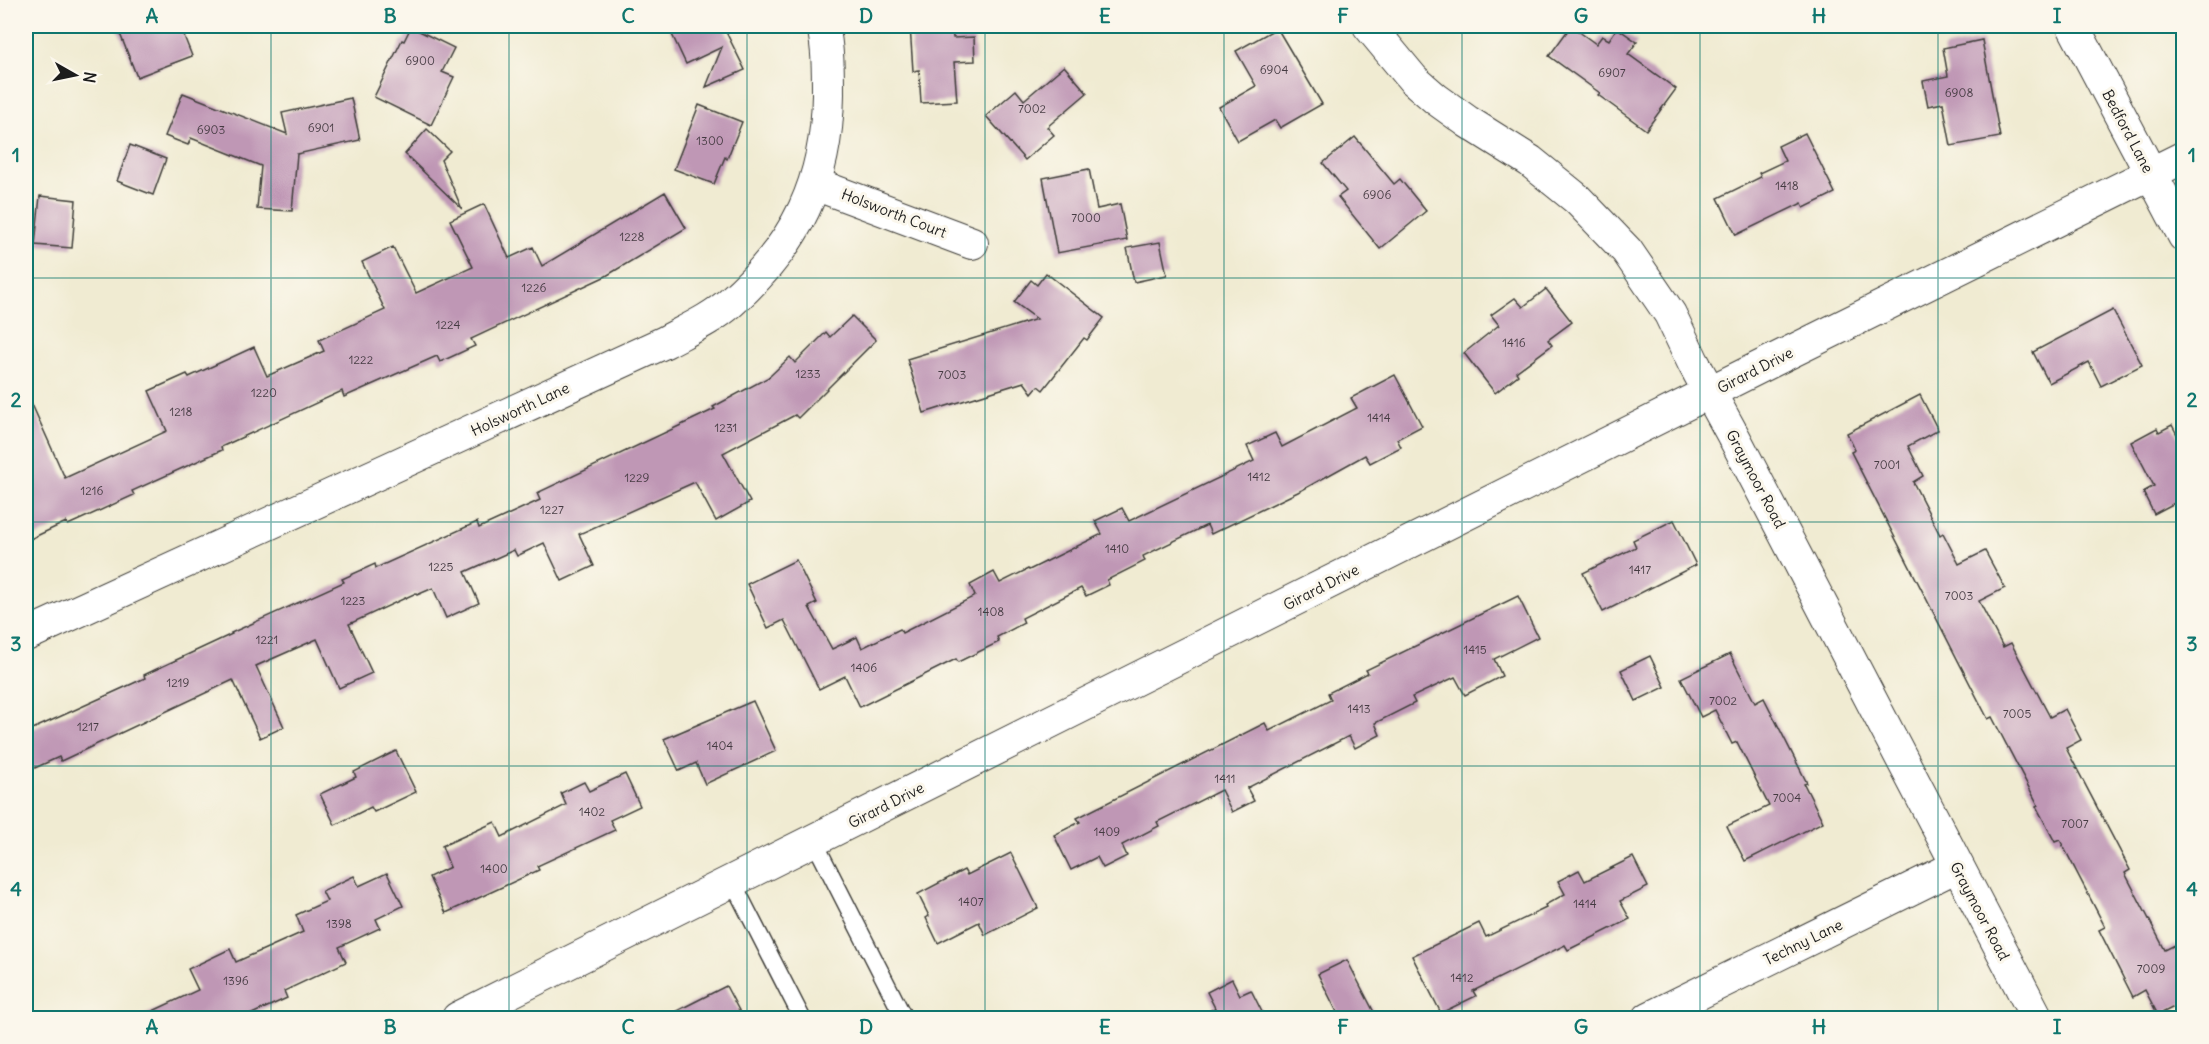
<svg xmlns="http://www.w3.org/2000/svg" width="2209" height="1044" font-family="Delius,sans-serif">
<rect width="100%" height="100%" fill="#fbf7ec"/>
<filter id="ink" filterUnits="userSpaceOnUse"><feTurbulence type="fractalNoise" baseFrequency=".0167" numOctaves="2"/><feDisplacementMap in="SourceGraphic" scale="12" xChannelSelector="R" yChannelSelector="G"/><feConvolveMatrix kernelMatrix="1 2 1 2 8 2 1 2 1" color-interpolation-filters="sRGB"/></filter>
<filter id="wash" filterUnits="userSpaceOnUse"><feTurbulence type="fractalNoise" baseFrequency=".008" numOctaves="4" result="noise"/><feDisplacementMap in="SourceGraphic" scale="24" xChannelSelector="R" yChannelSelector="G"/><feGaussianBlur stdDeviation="1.35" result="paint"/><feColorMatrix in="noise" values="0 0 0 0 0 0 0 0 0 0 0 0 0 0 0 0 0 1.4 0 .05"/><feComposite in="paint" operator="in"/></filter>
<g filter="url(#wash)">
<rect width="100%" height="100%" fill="#f0ebd2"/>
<g id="blocks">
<!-- building -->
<g fill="#bf97b5">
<polygon points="117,26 180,26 192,56 137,77"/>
<polygon points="668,26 723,26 745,70 706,87 722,47 686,64"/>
<polygon points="910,26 952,26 953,38 974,37 975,61 954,62 957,101 921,103 919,70 913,71"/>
<polygon points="1571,26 1596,44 1602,36 1609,40 1617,28 1637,42 1628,54 1676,89 1646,130 1598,95 1600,93 1549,56"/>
<polygon points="411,27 454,48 442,72 454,77 431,125 374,97 402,40 404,41"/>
<polygon points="1277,28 1322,104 1280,128 1275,120 1238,141 1219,107 1256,86 1236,51"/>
<polygon points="1982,40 2000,137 1951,146 1943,103 1928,106 1923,81 1948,76 1943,48"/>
<polygon points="1064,66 1087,93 1047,127 1054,135 1025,160 986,116 1016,90 1024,100"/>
<polygon points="183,93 287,134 282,113 351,98 360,140 297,154 292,211 257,209 261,166 191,138 188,145 165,136"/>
<polygon points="699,105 742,122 727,159 725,157 714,184 674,169"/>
<polygon points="427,129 450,151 441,160 462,209 405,154"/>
<polygon points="1805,133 1835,193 1804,208 1802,203 1736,235 1718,198 1761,177 1759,173 1785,161 1778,146"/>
<polygon points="1355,137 1394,184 1400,179 1426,211 1380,249 1338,197 1346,191 1323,163"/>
<polygon points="130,145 166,159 153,195 117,181"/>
<polygon points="1089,169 1097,209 1120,204 1127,240 1057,253 1043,178"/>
<polygon points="665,192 686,228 606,276 471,339 475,346 440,362 437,356 344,397 342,391 221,447 222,450 132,491 134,495 68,525 66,522 26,541 26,391 65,478 167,431 149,391 187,374 189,377 254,347 267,376 324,351 319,340 385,310 362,262 393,247 416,293 473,267 450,220 484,204 509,258 533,247 542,266"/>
<polygon points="40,196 76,200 72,248 35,245"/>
<polygon points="1160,242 1167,275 1134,282 1127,248"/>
<polygon points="1046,273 1104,318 1087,340 1084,338 1043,390 1038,386 1032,393 1024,382 924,413 907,359 1037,319 1014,302 1031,280 1037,285"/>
<polygon points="1546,289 1572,322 1548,340 1552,345 1516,372 1518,375 1495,393 1464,353 1499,325 1491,315 1515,298 1523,307"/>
<polygon points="2113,310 2142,365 2101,386 2089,362 2049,383 2033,352"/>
<polygon points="852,316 876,340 798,418 795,415 723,453 750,502 716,521 695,482 579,534 594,566 562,581 544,543 517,556 514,550 465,572 479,603 446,618 433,588 417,595 416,593 349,624 372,673 339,688 317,639 256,666 284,727 260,738 233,680 61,761 59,757 26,772 26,732 145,678 144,675 232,634 231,633 344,582 342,579 375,564 376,568 477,522 479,528 540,500 537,493 715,409 713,407 769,377 790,357 795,363 826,332 830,337"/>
<polygon points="1395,375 1422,426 1397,439 1401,447 1370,463 1365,455 1302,490 1211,534 1207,525 1143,556 1145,561 1107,580 1109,585 1086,596 1081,588 1022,618 1024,623 997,637 999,642 958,662 956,659 860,707 845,676 819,689 784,620 768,628 747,584 796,560 817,603 809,607 832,649 857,637 862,648 900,629 902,633 975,596 970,585 994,572 1000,583 1028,569 1029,570 1102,534 1095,521 1122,508 1129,521 1254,461 1247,446 1275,433 1282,447 1357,408 1351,398"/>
<polygon points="1920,395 1938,430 1908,446 1923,476 1913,482 1940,535 1943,533 1959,564 1985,551 2005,588 1979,601 2003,647 2011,643 2050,717 2065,709 2081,740 2066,748 2130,870 2125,873 2165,950 2175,945 2184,961 2184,1002 2158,1015 2145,990 2133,997 2099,930 2105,927 2060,840 2055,842 2036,806 2038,805 1992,717 1988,719 1851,452 1855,450 1847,433"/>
<polygon points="2172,425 2184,448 2184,498 2154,514 2143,492 2154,486 2131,442 2157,428 2159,432"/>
<polygon points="1674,520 1696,565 1603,612 1583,573 1636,547 1633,540"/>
<polygon points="1518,596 1538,637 1494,659 1502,676 1465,695 1455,677 1412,697 1415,703 1375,723 1380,735 1355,748 1349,736 1247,788 1254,801 1232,812 1221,790 1157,822 1159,826 1122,845 1127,856 1103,868 1097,857 1071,870 1054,835 1080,822 1077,818 1265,723 1269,731 1331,700 1328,693 1368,673 1366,670"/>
<polygon points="1730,654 1755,703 1764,698 1807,783 1804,784 1823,822 1745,861 1727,826 1769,806 1737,742 1732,744 1715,710 1701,717 1681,678"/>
<polygon points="1650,656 1665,687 1636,701 1621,670"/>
<polygon points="753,701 776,751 705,784 696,763 679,771 664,739"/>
<polygon points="396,751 416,792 374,812 371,807 335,825 320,794 356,777 354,772"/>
<polygon points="625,774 640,806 610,820 615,830 537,866 539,870 446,913 429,877 450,867 442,846 495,822 502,837 566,805 561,793 584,782 589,791"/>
<polygon points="1011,853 1038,908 985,935 979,922 938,943 926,918 929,916 918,894 964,870 967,875"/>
<polygon points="1633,857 1648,887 1620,901 1630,919 1568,950 1565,945 1473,991 1476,996 1441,1013 1412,956 1479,923 1486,937 1546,908 1545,905 1565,894 1558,881 1579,870 1585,881"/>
<polygon points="387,873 403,906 376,919 380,928 339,947 346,962 284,991 287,998 243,1018 138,1018 198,990 188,969 230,949 236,962 303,932 296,915 327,901 322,891 354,876 359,886"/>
<polygon points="1347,960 1377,1018 1340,1018 1318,974"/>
<polygon points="1232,979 1240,995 1251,990 1265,1018 1196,1018 1215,1008 1207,992"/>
<polygon points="726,986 743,1018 663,1018"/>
</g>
</g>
</g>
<g filter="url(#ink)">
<use href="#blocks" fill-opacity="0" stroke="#3c3b37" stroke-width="1.5"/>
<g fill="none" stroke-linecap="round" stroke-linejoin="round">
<!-- lane casing -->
<g stroke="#3c3b37" stroke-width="19">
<g id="lane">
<polyline points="814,841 904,1018"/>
<polyline points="732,881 802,1018"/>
</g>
</g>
<!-- street casing -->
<g stroke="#3c3b37" stroke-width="34">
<g id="street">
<polyline points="1369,26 1413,79 1436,99 1468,122 1530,161 1577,199 1627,251 1670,314 1693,362 1735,439 2037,1018"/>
<polyline points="2073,26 2184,236"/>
<polyline points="815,184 972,243"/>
<path d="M26,635L665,342C687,330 712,319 731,302C797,244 827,182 828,94C828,70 828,48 823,26"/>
<polyline points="458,1018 1772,361 2184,157"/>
<polyline points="1649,1018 1957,866"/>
</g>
</g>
<!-- lane -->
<use href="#lane" stroke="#fff" stroke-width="16"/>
<!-- street -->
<use href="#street" stroke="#fff" stroke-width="32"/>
</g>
</g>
<!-- grid -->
<path fill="none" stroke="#0f766e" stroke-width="1.5" stroke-opacity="0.55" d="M271,26V1018M509,26V1018M747,26V1018M985,26V1018M1224,26V1018M1462,26V1018M1700,26V1018M1938,26V1018M26,278H2184M26,522H2184M26,766H2184"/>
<g text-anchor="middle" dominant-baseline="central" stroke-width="6" stroke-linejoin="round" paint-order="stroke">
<!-- number labels -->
<g font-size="12" fill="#453b42">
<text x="420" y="60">6900</text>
<text x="1274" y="69">6904</text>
<text x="1612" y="72">6907</text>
<text x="1959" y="92">6908</text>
<text x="1032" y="108">7002</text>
<text x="321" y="127">6901</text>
<text x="211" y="129">6903</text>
<text x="710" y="140">1300</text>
<text x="1787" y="185">1418</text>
<text x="1377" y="194">6906</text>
<text x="1086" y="217">7000</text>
<text x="632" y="236">1228</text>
<text x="534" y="287">1226</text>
<text x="448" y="324">1224</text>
<text x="1514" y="342">1416</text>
<text x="361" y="359">1222</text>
<text x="808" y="373">1233</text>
<text x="952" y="374">7003</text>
<text x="264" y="392">1220</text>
<text x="181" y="411">1218</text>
<text x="1379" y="417">1414</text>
<text x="726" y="427">1231</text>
<text x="1887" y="464">7001</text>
<text x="1259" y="476">1412</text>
<text x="637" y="477">1229</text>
<text x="92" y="490">1216</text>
<text x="552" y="509">1227</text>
<text x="1117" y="548">1410</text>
<text x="441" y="566">1225</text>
<text x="1640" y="569">1417</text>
<text x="1959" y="595">7003</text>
<text x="353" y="600">1223</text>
<text x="991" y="611">1408</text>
<text x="267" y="639">1221</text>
<text x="1475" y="649">1415</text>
<text x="864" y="667">1406</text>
<text x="178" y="682">1219</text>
<text x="1723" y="700">7002</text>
<text x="1359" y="708">1413</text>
<text x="2017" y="713">7005</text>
<text x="88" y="726">1217</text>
<text x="720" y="745">1404</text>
<text x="1225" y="778">1411</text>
<text x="1787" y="797">7004</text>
<text x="592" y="811">1402</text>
<text x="2075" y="823">7007</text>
<text x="1107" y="831">1409</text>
<text x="494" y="868">1400</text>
<text x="971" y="901">1407</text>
<text x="1585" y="903">1414</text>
<text x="339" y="923">1398</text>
<text x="2151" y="968">7009</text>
<text x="1462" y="977">1412</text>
<text x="236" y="980">1396</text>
</g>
<!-- street labels -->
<g font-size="15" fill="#1c1c1c" stroke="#fbf7ec">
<text transform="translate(2128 131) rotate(62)">Bedford Lane</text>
<text transform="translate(894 213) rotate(21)">Holsworth Court</text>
<text transform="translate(1755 370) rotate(-27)">Girard Drive</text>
<text transform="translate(520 409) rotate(-25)">Holsworth Lane</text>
<text transform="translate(1756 479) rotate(62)">Graymoor Road</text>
<text transform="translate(1321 587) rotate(-27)">Girard Drive</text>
<text transform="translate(886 805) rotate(-27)">Girard Drive</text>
<text transform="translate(1980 911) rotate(62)">Graymoor Road</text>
<text transform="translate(1803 942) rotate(-26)">Techny Lane</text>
</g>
</g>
<!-- margin -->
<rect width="2209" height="1044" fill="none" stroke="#fbf7ec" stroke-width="66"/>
<!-- north arrow -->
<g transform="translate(75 75) rotate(99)" stroke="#fbf7ec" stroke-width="4.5" paint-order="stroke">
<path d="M0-4.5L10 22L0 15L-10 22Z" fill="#1c1c1c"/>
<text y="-9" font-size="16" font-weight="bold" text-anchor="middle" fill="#1c1c1c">N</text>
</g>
<rect x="33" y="33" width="2143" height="978" fill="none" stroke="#0f766e" stroke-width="2"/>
<g font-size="20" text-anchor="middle" font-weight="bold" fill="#0f766e">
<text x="152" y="23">A</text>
<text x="390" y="23">B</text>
<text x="628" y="23">C</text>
<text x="866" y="23">D</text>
<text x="1105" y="23">E</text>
<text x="1343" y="23">F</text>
<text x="1581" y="23">G</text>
<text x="1819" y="23">H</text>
<text x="2057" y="23">I</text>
<text x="16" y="162">1</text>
<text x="2192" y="162">1</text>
<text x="16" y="407">2</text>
<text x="2192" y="407">2</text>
<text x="16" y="651">3</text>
<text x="2192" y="651">3</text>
<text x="16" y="896">4</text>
<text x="2192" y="896">4</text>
<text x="152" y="1034">A</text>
<text x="390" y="1034">B</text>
<text x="628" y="1034">C</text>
<text x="866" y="1034">D</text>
<text x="1105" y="1034">E</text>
<text x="1343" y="1034">F</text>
<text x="1581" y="1034">G</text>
<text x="1819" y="1034">H</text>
<text x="2057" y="1034">I</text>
</g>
</svg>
